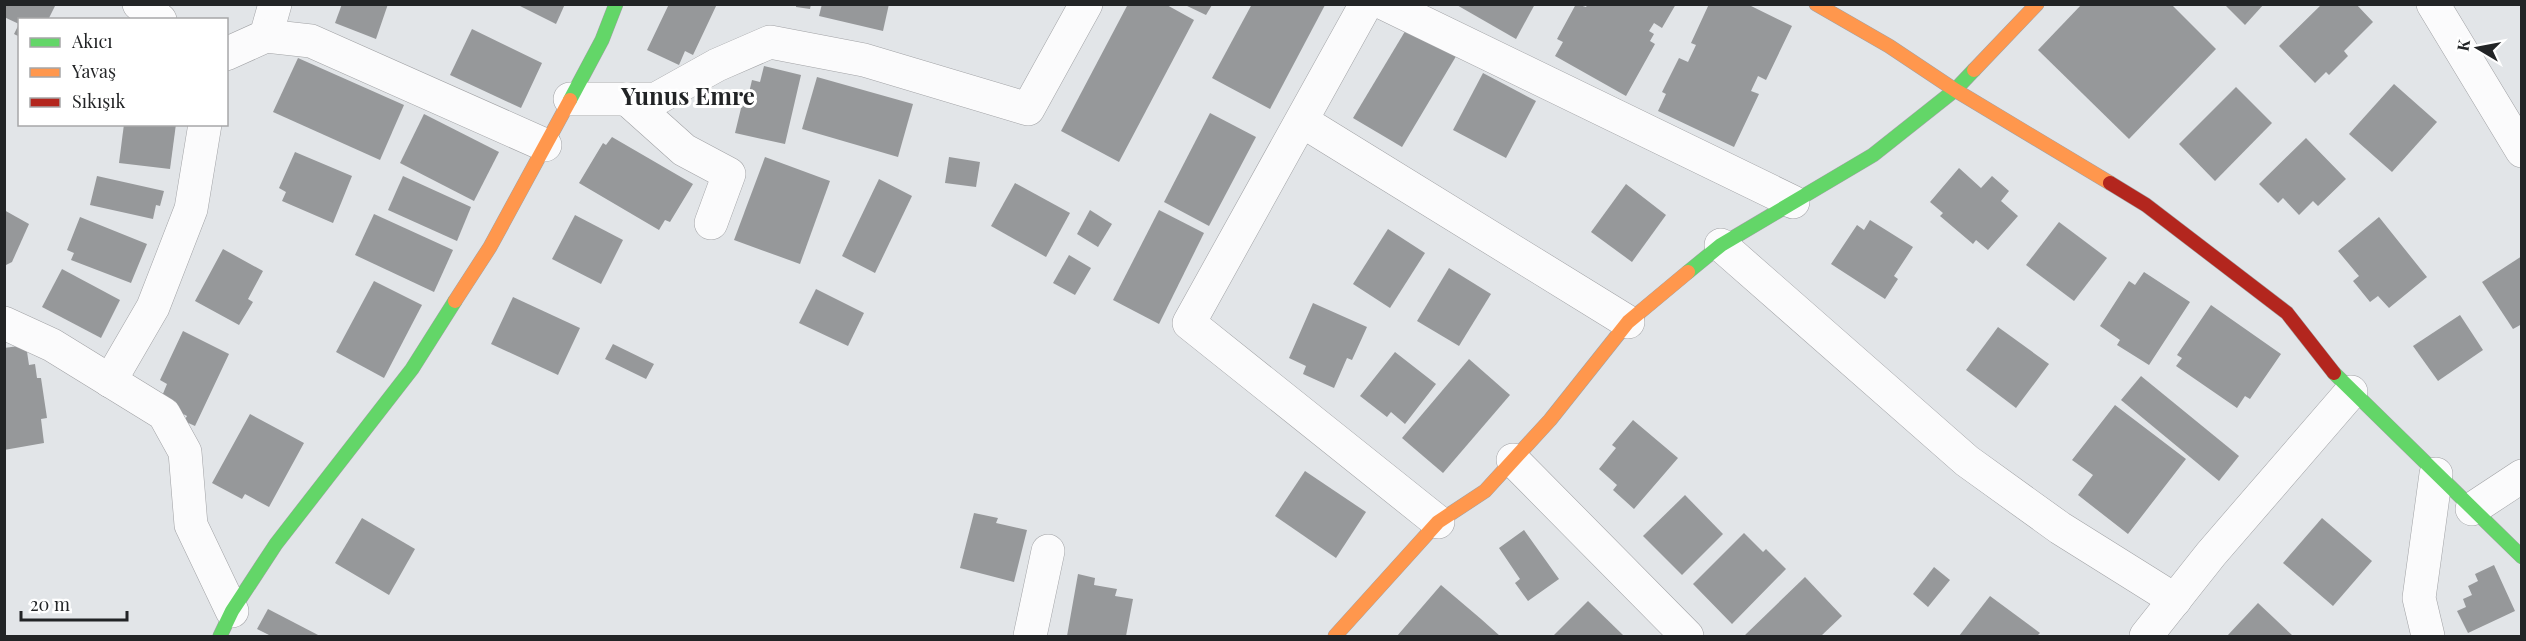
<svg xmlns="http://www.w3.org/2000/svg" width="2526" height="641" font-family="'Playfair Display',serif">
<rect width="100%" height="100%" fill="#e2e5e8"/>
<!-- building -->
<g fill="#96989a">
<polygon points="4,4 56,4 48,20 20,20 20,37 14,34 19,24 4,17"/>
<polygon points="342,4 388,4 376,39 335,23"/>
<polygon points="516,4 565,4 556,24"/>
<polygon points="669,4 717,4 693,55 685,51 679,65 647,50"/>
<polygon points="796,4 811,4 810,9 796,7"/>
<polygon points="822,4 889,4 883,31 819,16"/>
<polygon points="1128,4 1165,4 1194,20 1119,162 1061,131"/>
<polygon points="1252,4 1325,5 1270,109 1212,78"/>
<polygon points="1455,4 1535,4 1516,39"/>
<polygon points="1576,4 1586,7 1588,4 1676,4 1662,28 1654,23 1649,31 1654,34 1650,41 1655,44 1626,96 1555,56 1563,42 1557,39"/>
<polygon points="1709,4 1747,4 1792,26 1766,80 1758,76 1751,91 1759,94 1734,147 1658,111 1666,94 1662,92 1679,58 1688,62 1696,45 1691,43"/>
<polygon points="2082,4 2171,4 2216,49 2129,139 2038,50"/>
<polygon points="2224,4 2264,4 2245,25"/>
<polygon points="2322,4 2356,4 2373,22 2344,51 2348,56 2329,75 2326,72 2315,83 2279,46"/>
<polygon points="1185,5 1212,5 1206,15"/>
<polygon points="1407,28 1458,53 1402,147 1353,118"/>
<polygon points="472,29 542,63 521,108 450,75"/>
<polygon points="298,58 404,105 380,160 273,112"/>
<polygon points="764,66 801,75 785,144 735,133 743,100 747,101 752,80 760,82"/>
<polygon points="1483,73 1536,101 1506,158 1453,130"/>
<polygon points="817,77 913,104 898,157 802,129"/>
<polygon points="2394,84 2437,122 2392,172 2349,134"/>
<polygon points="2236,87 2272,123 2215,181 2179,144"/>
<polygon points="1210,113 1256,137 1209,226 1164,202"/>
<polygon points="424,114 499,152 474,201 400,163"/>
<polygon points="124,124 176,124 170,169 119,163"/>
<polygon points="612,137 693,184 670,222 665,220 659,230 579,183 603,143 606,145"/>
<polygon points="2306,138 2346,179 2318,206 2313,201 2299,215 2283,198 2278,203 2259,184"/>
<polygon points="295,152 352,176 333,223 282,201 286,192 279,188"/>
<polygon points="765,157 830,181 800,264 734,240"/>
<polygon points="949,157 980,162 976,187 945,183"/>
<polygon points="1959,168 1981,188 1992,176 2009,191 2001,201 2018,216 1988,250 1976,240 1973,244 1940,216 1943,213 1930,202"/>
<polygon points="97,176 164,191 160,206 156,205 153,219 90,205"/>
<polygon points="403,176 471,207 457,241 388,210"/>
<polygon points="879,179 912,196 875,273 842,256"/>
<polygon points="1015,183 1070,213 1046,257 991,226"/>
<polygon points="1626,184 1666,215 1632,262 1591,232"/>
<polygon points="4,210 29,224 12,262 4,266"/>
<polygon points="1090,210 1112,224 1098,247 1077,234"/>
<polygon points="1159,210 1204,233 1159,324 1113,300"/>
<polygon points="374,214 453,250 434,292 355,255"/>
<polygon points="575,215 623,240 601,284 552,259"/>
<polygon points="80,217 147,244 131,283 71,260 74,253 67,250"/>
<polygon points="2379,217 2427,277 2389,308 2378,296 2370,302 2353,281 2359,276 2338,251"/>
<polygon points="1870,220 1913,247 1894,276 1898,279 1885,299 1831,264 1857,225 1864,230"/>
<polygon points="2059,222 2107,258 2074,301 2026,265"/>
<polygon points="1388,229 1425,253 1390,308 1353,284"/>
<polygon points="223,249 263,271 248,299 253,302 239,325 195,301"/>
<polygon points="1069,255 1091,268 1075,295 1053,283"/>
<polygon points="2522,256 2522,324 2513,329 2482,282"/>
<polygon points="1449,268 1491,294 1459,346 1417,321"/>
<polygon points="62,269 120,300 101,338 42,307"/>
<polygon points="2144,272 2190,302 2149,365 2117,345 2120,340 2100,326 2129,281 2135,285"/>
<polygon points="374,281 422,305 384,378 336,352"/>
<polygon points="816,289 864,313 848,346 799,323"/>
<polygon points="513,297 580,328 558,375 491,344"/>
<polygon points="1313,303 1367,327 1352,360 1347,358 1334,388 1303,374 1306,366 1289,358"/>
<polygon points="2211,305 2281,354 2250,399 2245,396 2237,408 2176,366 2182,358 2177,355"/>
<polygon points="2460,315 2483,350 2438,381 2413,346"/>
<polygon points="1998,327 2049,364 2016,408 1966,370"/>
<polygon points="183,331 229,354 195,426 184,421 187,416 173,409 176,402 162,396 167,384 160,380"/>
<polygon points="613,344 654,364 646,379 605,359"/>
<polygon points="26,345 29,365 35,364 37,378 41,378 47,418 41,419 44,443 4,450 4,348"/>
<polygon points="1395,352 1436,384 1405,424 1391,412 1387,417 1360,396"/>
<polygon points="1469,359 1510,395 1443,473 1402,438"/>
<polygon points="2141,376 2239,456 2219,481 2121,400"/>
<polygon points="2115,405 2186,459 2128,534 2078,495 2093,475 2072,460"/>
<polygon points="250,414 304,443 269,507 245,494 242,499 212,483"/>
<polygon points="1633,420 1678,458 1634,509 1613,490 1617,485 1599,469 1616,448 1612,445"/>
<polygon points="1305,471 1366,512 1336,558 1275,516"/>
<polygon points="1685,495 1723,534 1682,575 1643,536"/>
<polygon points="974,513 998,518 996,523 1027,530 1014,582 960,568"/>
<polygon points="362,518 415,549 389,595 335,563"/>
<polygon points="2322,518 2372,561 2333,606 2283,563"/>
<polygon points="1524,530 1559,579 1528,601 1515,583 1520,579 1499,548"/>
<polygon points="1744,533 1763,552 1766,549 1786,569 1732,624 1693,584"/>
<polygon points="2494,565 2515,611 2468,633 2457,611 2466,607 2463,599 2472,595 2468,586 2478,581 2475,574"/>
<polygon points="1934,567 1950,580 1928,607 1913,594"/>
<polygon points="1078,574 1095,578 1094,585 1117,589 1115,596 1133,599 1126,636 1067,636"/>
<polygon points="1805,577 1842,616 1821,636 1744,636"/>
<polygon points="1441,585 1481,619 1500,636 1397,636"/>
<polygon points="1990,596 2040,633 2037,636 1959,636"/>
<polygon points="1588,601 1624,636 1553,636"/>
<polygon points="2258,603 2293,636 2227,636"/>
<polygon points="268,609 320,636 271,636 257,629"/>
</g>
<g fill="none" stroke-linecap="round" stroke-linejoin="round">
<!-- street casing -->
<g stroke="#a1a2a5" stroke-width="34">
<g id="street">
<polyline points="139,4 160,20"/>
<polyline points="1366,4 1189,323 1438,522"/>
<polyline points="1385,4 1793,202"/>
<polyline points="2433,4 2522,151"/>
<polyline points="266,36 275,4"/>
<polyline points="226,54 266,36 311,41 545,145"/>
<polyline points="570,99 656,99 717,65 770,42 864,60 1028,109 1086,4"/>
<polyline points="627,99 684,150 729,174 711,223"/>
<polyline points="1302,121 1628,322"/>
<polyline points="1721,245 1967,461 2060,528 2175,600"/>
<polyline points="4,323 52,345 164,414 185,452 191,525 232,611"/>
<polyline points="110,381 153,307 191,209 205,124"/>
<polyline points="1513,460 1687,636"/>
<polyline points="2472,509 2522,476"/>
<polyline points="1030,636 1048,551"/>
<polyline points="2146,636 2211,554 2351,392"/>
<polyline points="2428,636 2419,598 2436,474"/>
</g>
</g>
<!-- fast casing -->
<g stroke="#a1a2a5" stroke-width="15">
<g id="fast">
<polyline points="570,100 602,40 616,4"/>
<polyline points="1688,272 1721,245 1873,155 1955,90 1974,70"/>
<polyline points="2334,373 2522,557"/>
<polyline points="220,636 232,611 276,544 412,369 455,301"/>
</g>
</g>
<!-- slow casing -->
<g stroke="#a1a2a5" stroke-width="15">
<g id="slow">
<polyline points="1816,4 1889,46 1955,90 2110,183"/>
<polyline points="1974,70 2037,4"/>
<polyline points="455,301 490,247 570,100"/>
<polyline points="1335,636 1438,522 1485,491 1550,420 1628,322 1688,272"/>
</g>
</g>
<!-- jam casing -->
<g stroke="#a1a2a5" stroke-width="15">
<polyline id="jam" points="2110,183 2146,205 2287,313 2334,373"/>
</g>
<!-- street -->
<use href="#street" stroke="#fbfbfc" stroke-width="33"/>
<!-- fast -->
<use href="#fast" stroke="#63d668" stroke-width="14"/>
<!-- slow -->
<use href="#slow" stroke="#ff974d" stroke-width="14"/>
<!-- jam -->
<use href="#jam" stroke="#b3261e" stroke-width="14"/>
</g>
<g text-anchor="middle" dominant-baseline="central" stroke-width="6" stroke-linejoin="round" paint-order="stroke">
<!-- district labels -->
<g font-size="24" font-weight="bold" fill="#222426" stroke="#fff">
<text x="688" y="95">Yunus Emre</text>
</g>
</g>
<!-- border -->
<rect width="2526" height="641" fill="none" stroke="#222426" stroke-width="12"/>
<!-- legend -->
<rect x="18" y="18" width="210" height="108" fill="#ffffff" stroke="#a7a7a8" stroke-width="1.5"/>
<rect x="30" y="38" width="30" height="9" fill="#63d668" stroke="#a7a7a8" stroke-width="1.5"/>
<text x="72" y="48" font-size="18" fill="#222426">Akıcı</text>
<rect x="30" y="68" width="30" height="9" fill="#ff974d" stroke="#a7a7a8" stroke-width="1.5"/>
<text x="72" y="78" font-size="18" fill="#222426">Yavaş</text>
<rect x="30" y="98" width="30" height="9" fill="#b3261e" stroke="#a7a7a8" stroke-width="1.5"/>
<text x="72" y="108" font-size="18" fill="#222426">Sıkışık</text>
<!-- north arrow -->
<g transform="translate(2478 48) rotate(280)" stroke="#ffffff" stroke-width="4.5" paint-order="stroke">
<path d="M0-4.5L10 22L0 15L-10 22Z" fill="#222426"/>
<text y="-9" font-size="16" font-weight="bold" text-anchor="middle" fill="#222426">K</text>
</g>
<!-- scale -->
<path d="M21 611v9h106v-9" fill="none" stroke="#222426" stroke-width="3"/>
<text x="30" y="611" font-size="18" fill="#222426" stroke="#ffffff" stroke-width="4.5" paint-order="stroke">20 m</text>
</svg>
